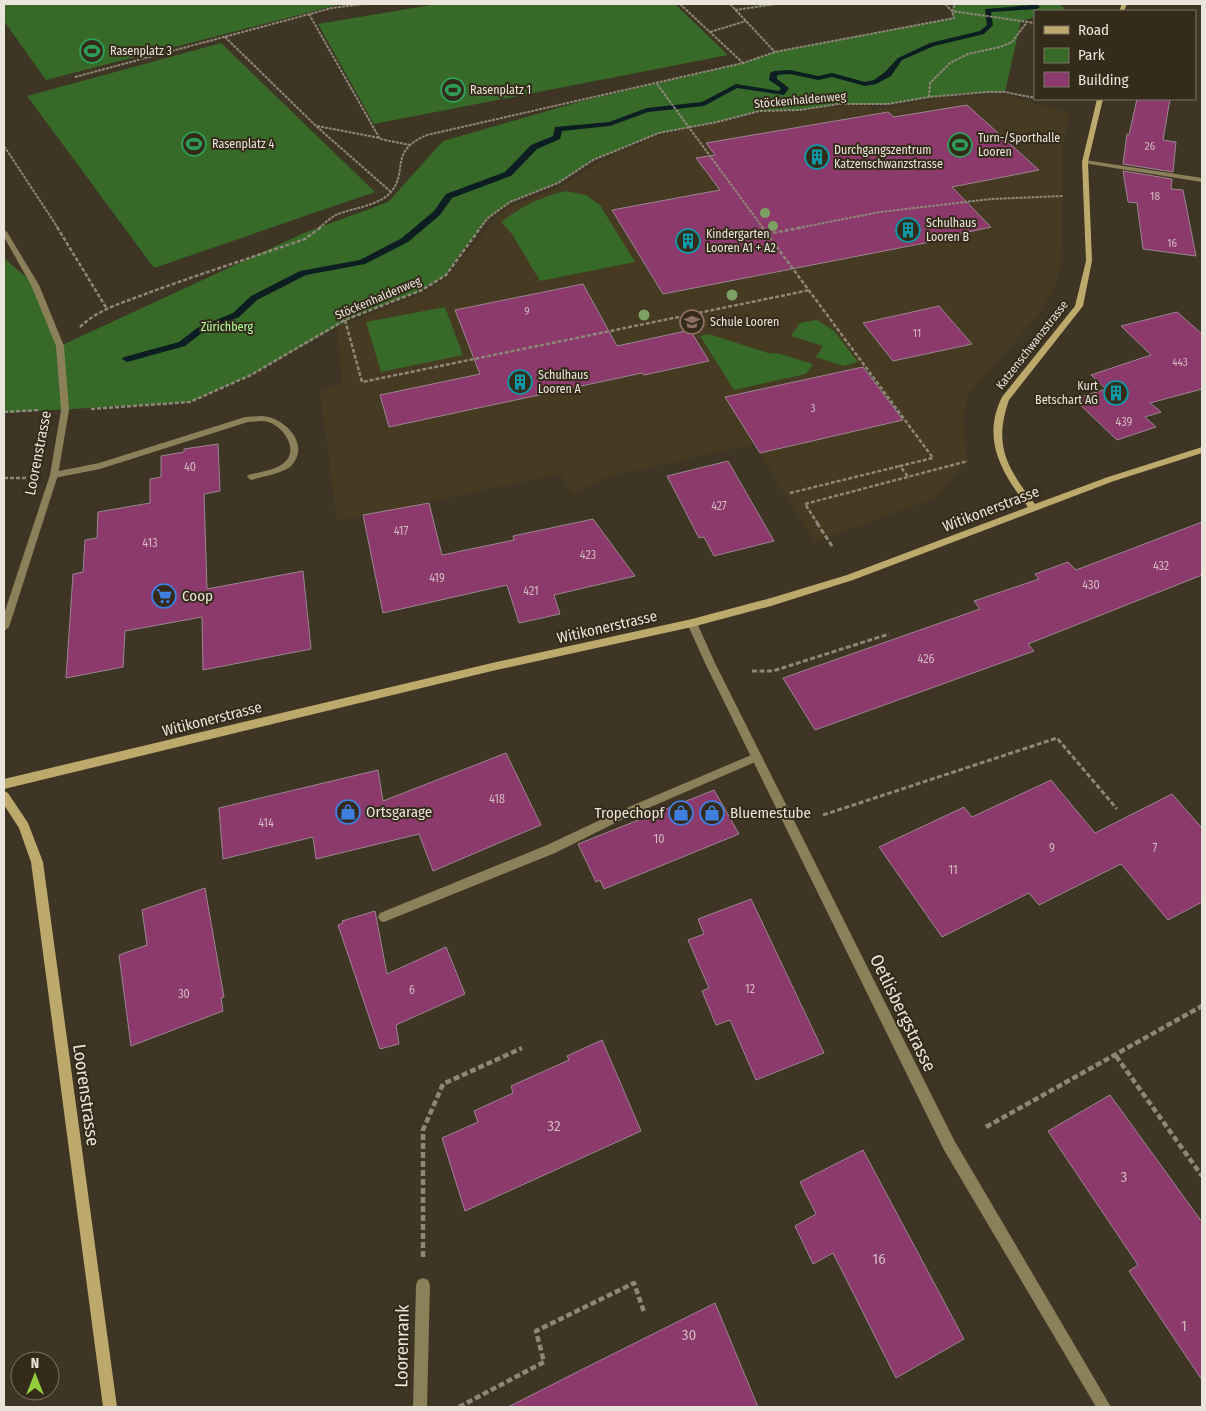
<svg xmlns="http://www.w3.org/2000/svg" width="1206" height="1411" font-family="'Fira Sans Condensed',sans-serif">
<rect width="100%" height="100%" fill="#3e3524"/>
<!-- built -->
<polygon fill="#463a22" points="990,94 1006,95 1066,112 1069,115 1062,150 1061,265 1054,288 1038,316 969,393 963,417 966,462 935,498 815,542 754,444 599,479 600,481 572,494 561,474 337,521 320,391 342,383 337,327 421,294 445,280 496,217 509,207 562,186 599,162 632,147 657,137 676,132 768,112 797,112 831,107 853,105 871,106 873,110 950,96 954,99"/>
<!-- green -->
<g fill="#376928">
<polygon points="4,4 341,4 46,80 4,21"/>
<polygon points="437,4 675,4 728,55 374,124 318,24"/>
<polygon points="955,4 1060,4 1065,9 1056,11 1035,11 1035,17 1021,21 1005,92 962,93 888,104 839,104 800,110 760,111 717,122 659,133 593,160 558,183 510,202 488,218 457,258 446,275 422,290 357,315 251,375 190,402 4,413 4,258 35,285 60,346 304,233 388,202 443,141 582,101 743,63 775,52 954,18 952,11"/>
<polygon points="221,43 375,192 154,268 27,96"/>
<path d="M566,191L586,195L600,205L635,262L540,281L512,234L501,222C522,206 540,197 566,191Z"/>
<polygon points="445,307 463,355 381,372 366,322"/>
<polygon points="817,320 834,331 858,362 843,366 816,357 823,346 791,336 800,323"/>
<polygon points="709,334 768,353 780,354 813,364 806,374 734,390 700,336"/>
</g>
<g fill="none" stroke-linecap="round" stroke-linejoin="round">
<!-- stream -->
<polygon fill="#0c1e21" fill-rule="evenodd" points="1030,4 1037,4 1040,7 1037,9 991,12 993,25 984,34 934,46 902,60 891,76 876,84 865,86 832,77 818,80 790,74 777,75 777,79 789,88 784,95 737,88 704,106 648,112 610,126 562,131 560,139 537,149 511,176 452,198 440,215 408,242 365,264 306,275 257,300 239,317 203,332 185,346 127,362 122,359 124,357 179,342 197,328 233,313 251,296 300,271 360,260 402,238 434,211 446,194 505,172 531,145 553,136 555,127 609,122 647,108 702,102 736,84 779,91 781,88 769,80 770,73 774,71 790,70 818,76 832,73 865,82 874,80 885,72 898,58 930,43 980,31 987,25 985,9 1031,5"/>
</g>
<!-- building -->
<g fill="#8b3a6b" stroke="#9b8591">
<polygon points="1137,99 1170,99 1163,140 1176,142 1173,172 1123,164 1127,134 1129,135"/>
<polygon points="967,105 1039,170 952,187 991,227 959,234 961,236 663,294 612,210 720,190 696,158 715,155 706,143 888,112 894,117"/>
<polygon points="1123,171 1172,179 1171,189 1183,190 1196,256 1143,249 1137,203 1128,202"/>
<polygon points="583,284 617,346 690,330 709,361 644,375 642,373 389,427 380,395 480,374 455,310"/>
<polygon points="939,306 972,344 893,361 863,323"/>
<polygon points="1177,312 1202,334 1202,389 1150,403 1161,412 1145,417 1156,427 1117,440 1074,399 1106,389 1091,375 1151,355 1121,326"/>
<polygon points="863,367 903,420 760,453 725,397"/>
<polygon points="218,444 220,491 204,494 207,589 303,571 311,649 203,670 202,617 125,631 123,667 66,678 73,574 83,572 85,540 97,538 98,512 150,503 150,479 161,477 161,456 184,452 184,449"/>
<polygon points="728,461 774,541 714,556 704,537 699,538 667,476"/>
<polygon points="429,503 442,555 514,540 513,536 593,519 635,576 554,595 560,614 519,623 507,585 383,613 363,515"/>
<polygon points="1202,522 1202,575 1028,644 1034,651 815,730 783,678 980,609 974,601 1039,579 1035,574 1068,562 1076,570"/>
<polygon points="506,753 541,825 433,871 419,834 316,859 313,837 223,859 219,808 378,770 383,801"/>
<polygon points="1051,780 1095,833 1172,794 1202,828 1202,902 1168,920 1121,864 1039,905 1029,893 942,937 879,847 964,807 972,817"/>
<polygon points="714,790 739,834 604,889 600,880 596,882 578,844"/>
<polygon points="205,888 224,997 221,998 223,1011 131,1046 119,955 147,945 142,910"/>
<polygon points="751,899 824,1053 756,1080 730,1020 716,1025 702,991 709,988 688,940 704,934 698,919"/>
<polygon points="375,911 387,974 446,947 465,994 396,1025 399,1044 380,1049 338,925 343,923 342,921"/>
<polygon points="602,1040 641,1131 465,1211 442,1138 478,1122 474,1111 513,1093 511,1086 569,1060 567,1056"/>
<polygon points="1110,1095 1202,1222 1202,1380 1129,1271 1138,1265 1048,1131"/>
<polygon points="863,1150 964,1339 896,1378 833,1253 813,1264 795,1226 816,1214 800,1182"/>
<polygon points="715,1303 758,1407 508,1407 585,1368"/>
</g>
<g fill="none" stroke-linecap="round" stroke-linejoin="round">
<!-- path-far3 -->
<g stroke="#8e8778" stroke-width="2" stroke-dasharray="3 1" stroke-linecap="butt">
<polyline points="680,4 743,63"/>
<polyline points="730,4 775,52"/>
<polyline points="945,4 952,11 1035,23"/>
<polyline points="735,10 776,4"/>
<polyline points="309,14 380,139 410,145"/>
<polyline points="710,32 746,21"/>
<polyline points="225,37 316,126 391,192"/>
<polyline points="75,77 332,8 363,4"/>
<polyline points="657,84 763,228"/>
<polyline points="929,97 930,83 950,63 968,54 1000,47 1012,42 1027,22"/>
<polyline points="317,126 380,138"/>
<polyline points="4,146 58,228"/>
<path d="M319,228C325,223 331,217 338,214C354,208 381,205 392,191C408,169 389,151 427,135L743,63L775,52L954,18L952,11L955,4"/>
<polyline points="480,228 488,218 510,202 558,183 593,160 659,133 717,122 760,111 800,110 839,104 888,104 929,97 987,92 1005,92 1035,98"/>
<polyline points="798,228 880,212 991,199 1063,196"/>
</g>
<!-- path-far2 -->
<g stroke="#8e8778" stroke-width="2.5" stroke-dasharray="4 2" stroke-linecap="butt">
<polyline points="57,227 107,309"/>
<polyline points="762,227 933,458 900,466 909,478"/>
<polyline points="767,234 804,227"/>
<polyline points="345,320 362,382 810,290"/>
<path d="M80,327C98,309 125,302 148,293C200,274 253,257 305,239L321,227"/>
<polyline points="91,409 190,402 251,375 345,320 422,290 446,275 481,227"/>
<polyline points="4,412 39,410"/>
<polyline points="4,478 26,478"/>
<polyline points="790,493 900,466"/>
<polyline points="818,524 805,504 968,461"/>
</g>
<!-- path-far1 -->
<g stroke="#8e8778" stroke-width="3" stroke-dasharray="5 2.5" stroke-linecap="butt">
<polyline points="817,523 832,546"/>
<polyline points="752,671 773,671 889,634"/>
<polyline points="823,815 1057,738 1117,809"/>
</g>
<!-- path -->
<g stroke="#8e8778" stroke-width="4.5" stroke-dasharray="6 3" stroke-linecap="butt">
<polyline points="1116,1056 1202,1176"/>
<polyline points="986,1127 1202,1006"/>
<polyline points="423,1257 423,1130 443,1084 522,1048"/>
<polyline points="459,1407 544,1362 536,1331 634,1283 644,1312"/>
</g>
<!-- lane -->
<g fill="#8c805a" fill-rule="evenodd">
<polygon points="1085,160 1202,178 1202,182 1083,163 1083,161"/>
<path d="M261,416C283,416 312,444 291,466C284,473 261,477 251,480L247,477L248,475C259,472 277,470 285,462C299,449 283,426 268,422C262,420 255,422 248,422L100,469L54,478L50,475L54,472L99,463L245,417Z"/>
<polygon points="756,753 760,754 761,757 760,760 625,818 555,853 384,922 380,921 378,917 380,913 547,845 617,812"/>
<polygon points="423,1278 428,1280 430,1285 427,1407 413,1407 416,1285 418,1280"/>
</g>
<!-- street -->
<g fill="#8c805a" fill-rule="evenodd">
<polygon points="4,230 7,232 39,285 64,346 69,410 58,475 9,627 4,631 4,614 50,475 61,410 56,346 31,285 4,237"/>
<polygon points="692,619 697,623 715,663 954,1140 1111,1407 1096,1407 944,1150 705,663 687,623"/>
</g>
<!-- secondary -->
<g fill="#bca96b" fill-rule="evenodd">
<polygon points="1122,4 1127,4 1124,11 1119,11"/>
<path d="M1097,99H1103L1088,162L1092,261L1083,306L1009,400C993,446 1007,468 1035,504L1108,477L1202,447V453L1114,481L853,580L771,606L692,627L492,671L4,789V779L492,663L692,619L771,598L847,575L1028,507C1002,473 981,440 1002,397L1075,306L1086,261L1082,162Z"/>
<polygon points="4,791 8,793 28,823 43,862 117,1407 103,1407 31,862 19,828 4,805"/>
</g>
</g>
<!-- trees -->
<g fill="#7ba263">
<circle cx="765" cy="213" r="5"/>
<circle cx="773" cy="226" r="5"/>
<circle cx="732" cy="295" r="5.5"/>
<circle cx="644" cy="315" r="5.5"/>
</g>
<!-- icons -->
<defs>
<g id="stadium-ring" transform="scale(1.25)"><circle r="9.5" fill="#342b1a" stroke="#2e9e5b" stroke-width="1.5"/><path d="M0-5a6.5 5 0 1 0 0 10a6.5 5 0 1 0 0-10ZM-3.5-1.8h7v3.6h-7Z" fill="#2e9e5b"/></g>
<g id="building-ring" transform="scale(1.25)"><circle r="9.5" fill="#342b1a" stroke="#0f9aa8" stroke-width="1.5"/><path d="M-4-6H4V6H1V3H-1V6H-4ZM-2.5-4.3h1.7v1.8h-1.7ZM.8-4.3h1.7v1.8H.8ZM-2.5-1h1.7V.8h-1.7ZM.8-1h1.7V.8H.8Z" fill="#0f9aa8"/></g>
<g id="school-ring" transform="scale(1.25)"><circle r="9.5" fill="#342b1a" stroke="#8d6e63" stroke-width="1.5"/><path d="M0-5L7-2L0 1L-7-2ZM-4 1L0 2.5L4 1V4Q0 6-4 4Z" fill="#8d6e63"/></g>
<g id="supermarket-ring" transform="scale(1.25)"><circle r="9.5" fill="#342b1a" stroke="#3f7fe0" stroke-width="1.5"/><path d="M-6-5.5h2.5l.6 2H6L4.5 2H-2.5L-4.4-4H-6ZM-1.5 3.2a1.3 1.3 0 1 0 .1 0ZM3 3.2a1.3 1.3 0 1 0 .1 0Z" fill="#3f7fe0"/></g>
<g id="shop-ring" transform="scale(1.25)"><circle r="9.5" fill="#342b1a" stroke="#3f7fe0" stroke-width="1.5"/><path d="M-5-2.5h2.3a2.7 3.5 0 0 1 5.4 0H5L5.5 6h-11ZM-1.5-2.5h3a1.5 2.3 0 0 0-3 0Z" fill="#3f7fe0"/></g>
</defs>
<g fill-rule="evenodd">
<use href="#stadium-ring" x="92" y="51"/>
<use href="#stadium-ring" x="453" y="90"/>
<use href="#stadium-ring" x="194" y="144"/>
<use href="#stadium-ring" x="960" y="145"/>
<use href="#building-ring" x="817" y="157"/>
<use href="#building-ring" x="908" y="230"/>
<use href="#building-ring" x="688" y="241"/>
<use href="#school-ring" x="692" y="322"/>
<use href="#building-ring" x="520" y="382"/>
<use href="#building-ring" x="1116" y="393"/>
<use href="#supermarket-ring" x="164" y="596"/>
<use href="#shop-ring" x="348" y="812"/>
<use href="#shop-ring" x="681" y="813"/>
<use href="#shop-ring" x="712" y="813"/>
</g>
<g text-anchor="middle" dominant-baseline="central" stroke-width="4" stroke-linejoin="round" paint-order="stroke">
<!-- far-number labels -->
<g font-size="11" fill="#d2babe">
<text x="1150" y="146">26</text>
<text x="1155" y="196">18</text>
<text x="1172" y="243">16</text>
<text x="527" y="311">9</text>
<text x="917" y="333">11</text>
<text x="1180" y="362">443</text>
<text x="813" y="408">3</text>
</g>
<!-- far-poi labels -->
<g font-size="12" fill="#eae5da" stroke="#342b1a" text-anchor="start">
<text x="110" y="51">Rasenplatz 3</text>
<text x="470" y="90">Rasenplatz 1</text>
<text x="978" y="138">Turn-/Sporthalle<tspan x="978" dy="14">Looren</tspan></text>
<text x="212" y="144">Rasenplatz 4</text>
<text x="834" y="150">Durchgangszentrum<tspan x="834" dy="14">Katzenschwanzstrasse</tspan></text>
<text x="926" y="223">Schulhaus<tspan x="926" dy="14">Looren B</tspan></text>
<text x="706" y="234">Kindergarten<tspan x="706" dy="14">Looren A1 + A2</tspan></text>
<text x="710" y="322">Schule Looren</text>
<text x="538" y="375">Schulhaus<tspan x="538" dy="14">Looren A</tspan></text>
<text x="1098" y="386" text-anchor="end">Kurt<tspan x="1098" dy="14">Betschart AG</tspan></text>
</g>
<!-- far-street labels -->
<g font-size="12" fill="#eae5da" stroke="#342b1a">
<text transform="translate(800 100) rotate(-5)">Stöckenhaldenweg</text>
<text transform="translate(378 298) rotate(-23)">Stöckenhaldenweg</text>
<text transform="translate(1032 345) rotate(-52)">Katzenschwanzstrasse</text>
</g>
<!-- far-park labels -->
<g font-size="12" fill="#adfc96" stroke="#342b1a">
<text x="227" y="327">Zürichberg</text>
</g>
<!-- number labels -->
<g font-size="12" fill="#d2babe">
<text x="1124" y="422">439</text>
<text x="190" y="467">40</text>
<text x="719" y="506">427</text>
<text x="401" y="531">417</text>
<text x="150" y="543">413</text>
<text x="588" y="555">423</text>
<text x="1161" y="566">432</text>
<text x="437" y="578">419</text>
<text x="1091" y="585">430</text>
<text x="531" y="591">421</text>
<text x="926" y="659">426</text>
<text x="497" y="799">418</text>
<text x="266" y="823">414</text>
<text x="659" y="839">10</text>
<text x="1052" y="848">9</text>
<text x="1155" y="848">7</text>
<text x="953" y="870">11</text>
<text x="750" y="989">12</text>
<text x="412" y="990">6</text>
<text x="184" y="994">30</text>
</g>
<!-- street labels -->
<g font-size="15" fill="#eae5da" stroke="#342b1a">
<text transform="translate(38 453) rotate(-79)">Loorenstrasse</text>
<text transform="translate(991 509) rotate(-21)">Witikonerstrasse</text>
<text transform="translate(607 627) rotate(-13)">Witikonerstrasse</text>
<text transform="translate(212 719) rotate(-14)">Witikonerstrasse</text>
</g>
<!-- poi labels -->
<g font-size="15" fill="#eae5da" stroke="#342b1a" text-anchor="start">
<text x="182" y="596">Coop</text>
<text x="366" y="812">Ortsgarage</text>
<text x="664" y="813" text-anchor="end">Tropechopf</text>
<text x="730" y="813">Bluemestube</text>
</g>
<!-- near-number labels -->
<g font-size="15" fill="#d2babe">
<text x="554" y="1126">32</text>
<text x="1124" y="1177">3</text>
<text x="879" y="1259">16</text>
<text x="1184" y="1326">1</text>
<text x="689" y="1335">30</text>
</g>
<!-- near-street labels -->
<g font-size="18" fill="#eae5da" stroke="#342b1a">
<text transform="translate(903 1013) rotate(64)">Oetlisbergstrasse</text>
<text transform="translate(86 1095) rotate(82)">Loorenstrasse</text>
<text transform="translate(402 1346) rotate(-89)">Loorenrank</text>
</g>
</g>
<!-- border -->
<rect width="1206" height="1411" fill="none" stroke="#eae5da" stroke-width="10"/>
<!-- legend -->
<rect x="1034" y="10" width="162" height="90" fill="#342b1a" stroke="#7d7567"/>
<rect x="1044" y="26" width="25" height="8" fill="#bca96b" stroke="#7d7567"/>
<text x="1078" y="35" font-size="15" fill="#eae5da">Road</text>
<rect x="1044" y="48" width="25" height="15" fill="#376928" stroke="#7d7567"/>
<text x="1078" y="60" font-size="15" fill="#eae5da">Park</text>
<rect x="1044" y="72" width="25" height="15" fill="#8b3a6b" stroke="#7d7567"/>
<text x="1078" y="85" font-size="15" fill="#eae5da">Building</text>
<!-- north arrow -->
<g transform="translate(35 1376)"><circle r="24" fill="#342b1a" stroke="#7d7567"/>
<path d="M0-4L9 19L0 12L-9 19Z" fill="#92cd3f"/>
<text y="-8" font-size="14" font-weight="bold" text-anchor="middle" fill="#eae5da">N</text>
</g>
</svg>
